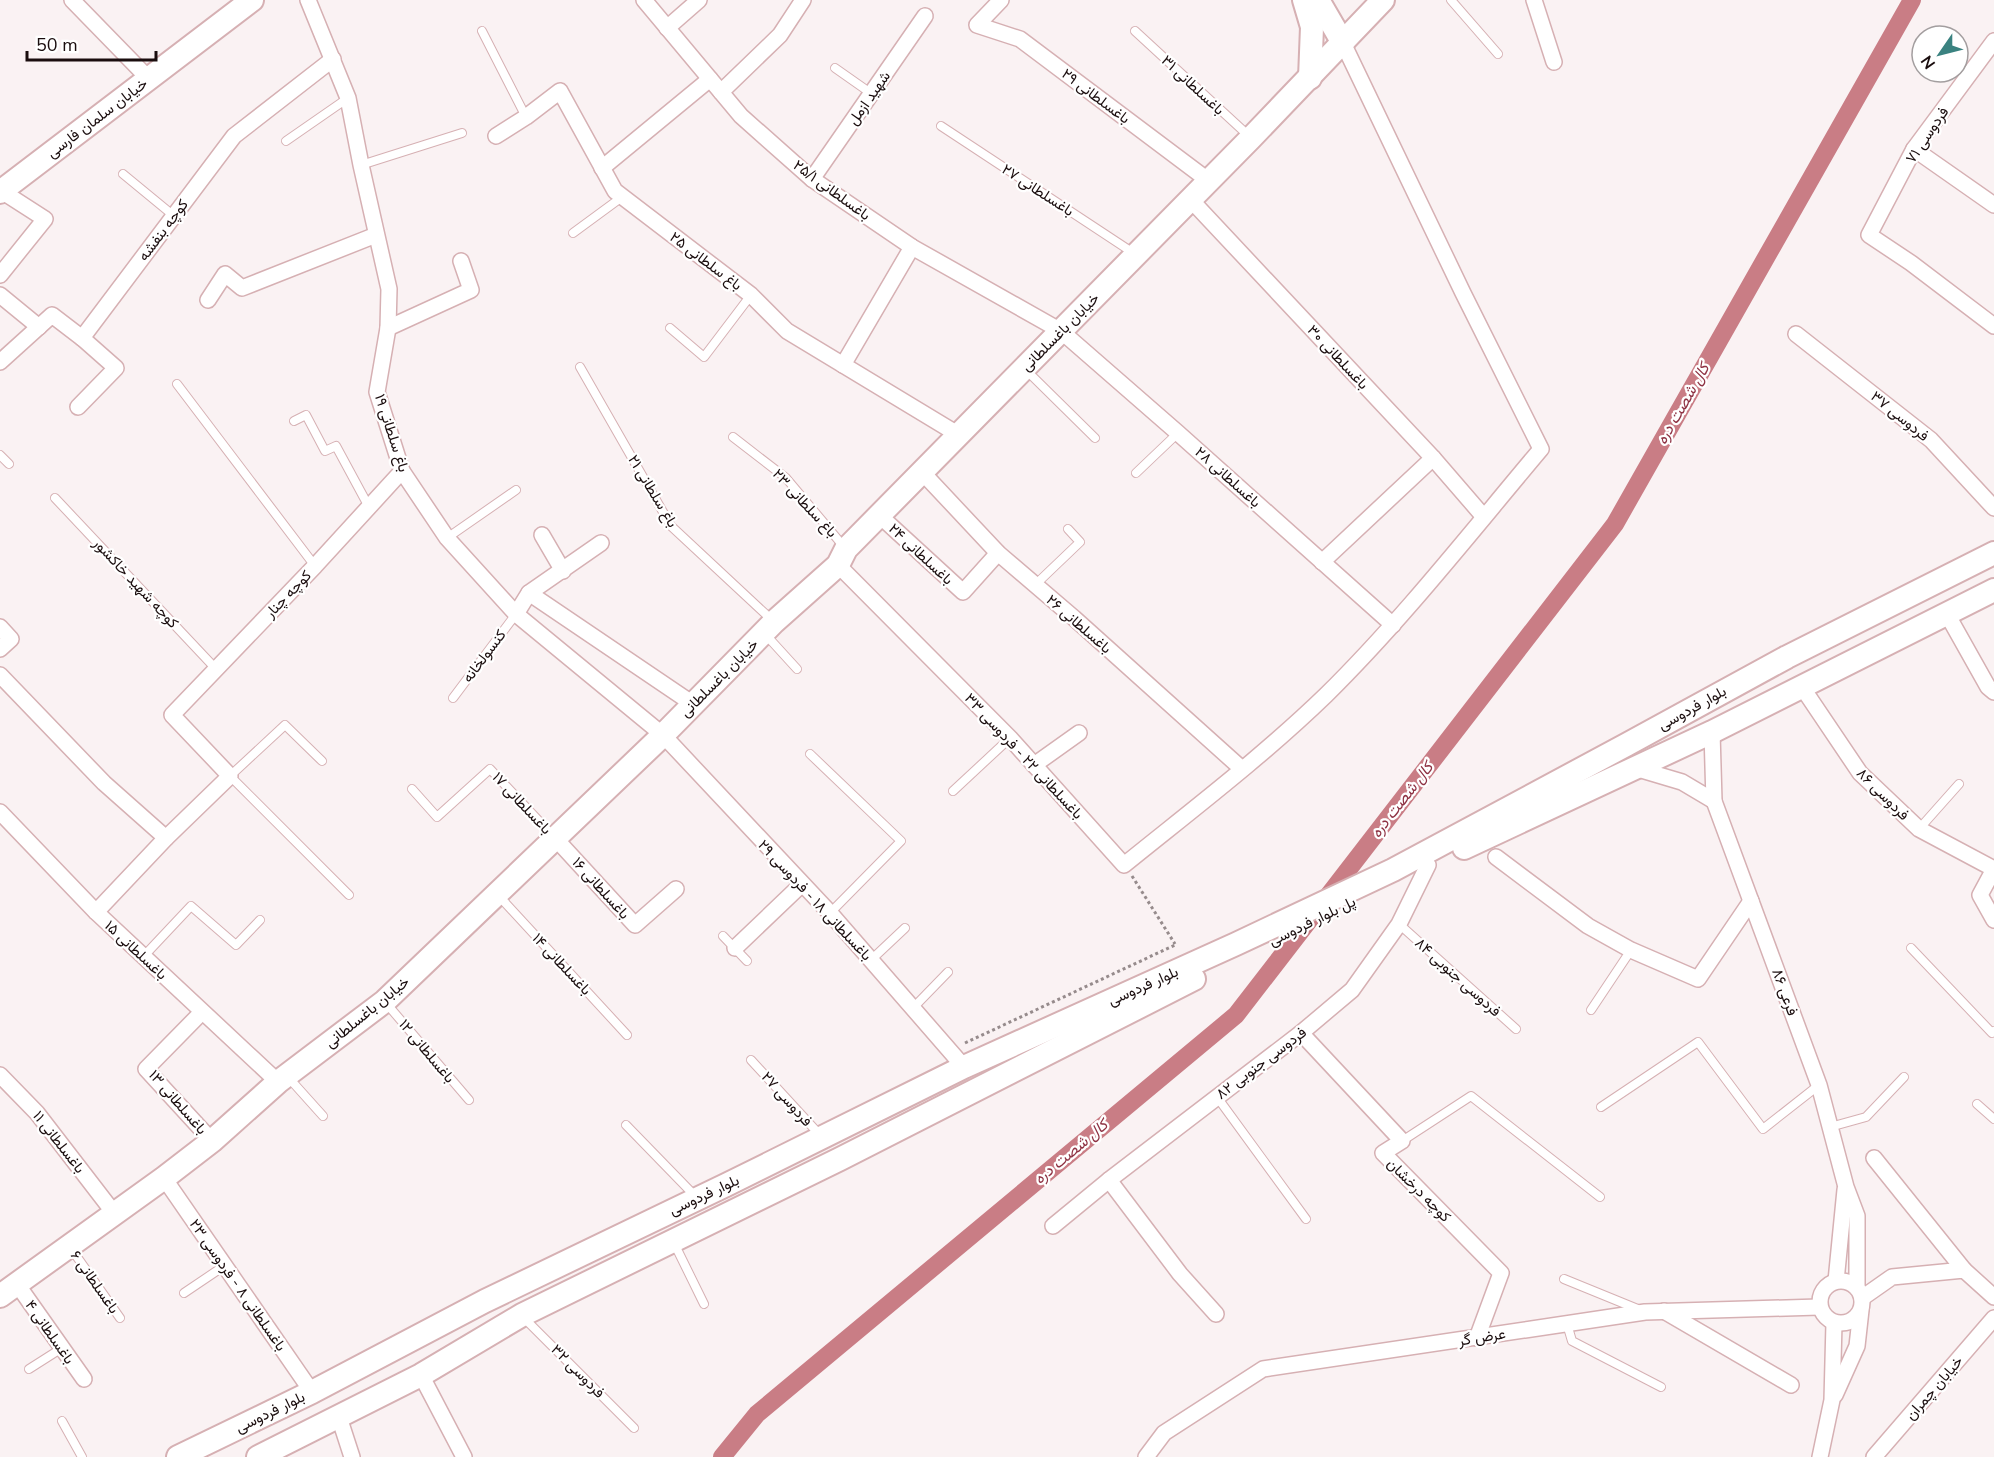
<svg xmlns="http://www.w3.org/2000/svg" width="1994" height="1457" font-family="'Nunito Sans',Vazirmatn,sans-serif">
<rect width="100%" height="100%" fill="#faf2f3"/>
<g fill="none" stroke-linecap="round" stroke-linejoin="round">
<!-- canal -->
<polyline stroke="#c97d85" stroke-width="18" points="722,1457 757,1414 1236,1015 1615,524 1912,0"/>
<!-- lane casing -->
<g stroke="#d6b0b3" stroke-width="10">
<g id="lane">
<polyline points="1451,0 1498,54"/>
<polyline points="482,31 526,117"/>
<polyline points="1135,31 1250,137"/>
<polyline points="835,68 872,94"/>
<polyline points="941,126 1135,254"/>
<polyline points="286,141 348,98"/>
<polyline points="361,165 462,133"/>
<polyline points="123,174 174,216"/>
<polyline points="573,233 622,197"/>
<polyline points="670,328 704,357 751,295"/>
<polyline points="580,367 671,526 773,621"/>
<polyline points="1026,370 1095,438"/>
<polyline points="177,384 315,566"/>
<polyline points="294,421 306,415 325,451 336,446 369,507"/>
<polyline points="733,437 786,478 845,548"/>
<polyline points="0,455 9,464"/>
<polyline points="1136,473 1178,433"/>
<polyline points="55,498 216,669"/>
<polyline points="447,538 516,490"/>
<polyline points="1035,585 1080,542 1068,529"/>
<polyline points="766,635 797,669"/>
<polyline points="453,698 516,614"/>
<polyline points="810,754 901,841 830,913"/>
<polyline points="322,761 285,725 230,776 349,895"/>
<polyline points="412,789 437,817 490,769 554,837"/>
<polyline points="953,791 1010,738"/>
<polyline points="1919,829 1959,784"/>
<polyline points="498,895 627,1035"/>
<polyline points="1399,924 1516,1029"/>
<polyline points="723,936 747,961"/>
<polyline points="1911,948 1992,1033 1994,1031"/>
<polyline points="143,957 191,906 236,945 260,920"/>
<polyline points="871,960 905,928"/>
<polyline points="386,1003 469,1100"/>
<polyline points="913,1008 948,972"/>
<polyline points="1591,1010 1631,950"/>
<polyline points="751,1060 819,1134"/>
<polyline points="288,1077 323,1116"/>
<polyline points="1217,1097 1306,1219"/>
<polyline points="1977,1104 1994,1119"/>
<polyline points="1601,1107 1698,1042 1763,1129 1819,1085"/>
<polyline points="626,1125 696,1197"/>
<polyline points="1830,1127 1866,1117 1904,1077"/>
<polyline points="1402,1141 1471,1096 1600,1197"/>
<polyline points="674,1243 704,1304"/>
<polyline points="70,1247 120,1318"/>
<polyline points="1564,1279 1640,1310"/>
<polyline points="184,1293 224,1266"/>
<polyline points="523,1317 634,1428"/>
<polyline points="1567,1324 1572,1341 1661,1387"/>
<polyline points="29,1369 62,1348"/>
<polyline points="62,1421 82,1457"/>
</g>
</g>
<!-- street casing -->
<g stroke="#d6b0b3" stroke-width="18">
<g id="street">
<polyline points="72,0 149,79"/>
<polyline points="308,0 348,98 361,165 389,289 388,328 377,392 402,471 447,538 516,614 663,735 830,913 964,1067"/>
<polyline points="644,0 741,116 812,179 912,247 1061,331 1178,433 1393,625"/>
<polyline points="1001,0 977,25 1020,39 1209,181"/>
<polyline points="1534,0 1554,62"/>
<polyline points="667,28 699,0"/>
<polyline points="1994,41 1914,149 1869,235 1911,263 1994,326"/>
<polyline points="721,92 780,35 803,0"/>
<polyline points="496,136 526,117 560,91 615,191 751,295 787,331 959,435"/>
<polyline points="1914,149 1994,205"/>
<polyline points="602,168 710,79"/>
<polyline points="812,179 925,16"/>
<polyline points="0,190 45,219 0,275"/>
<polyline points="1191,200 1433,458 1484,517"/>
<polyline points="0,295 39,327"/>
<polyline points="208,300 225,274 242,288 376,235"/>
<polyline points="388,328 471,290 461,261"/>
<polyline points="1796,334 1931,440 1994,508"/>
<polyline points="0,362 52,315 82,338 234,136 333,59"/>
<polyline points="843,365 912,247"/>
<polyline points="78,407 116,368 82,338"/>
<polyline points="922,472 998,553 1074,618 1242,769"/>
<polyline points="879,515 963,592 998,553"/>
<polyline points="542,535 563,571"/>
<polyline points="1322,562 1433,458"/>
<path d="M838,565L1010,738L1124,865C1192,810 1263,756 1326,695C1403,619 1471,532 1541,449L1463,293L1343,43"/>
<polyline points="529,593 693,704"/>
<polyline points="516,614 529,593 601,543"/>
<polyline points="1947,614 1988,687 1994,692"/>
<polyline points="0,627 11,639 0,649"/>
<polyline points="0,675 104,783 166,838"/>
<polyline points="1802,687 1860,773 1919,829 1994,869"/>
<polyline points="1712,732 1714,801 1819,1085 1846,1187 1857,1216 1857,1288"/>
<polyline points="1034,765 1079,733"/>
<polyline points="1635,768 1682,782 1714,801"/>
<polyline points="0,812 96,912 278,1082"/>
<polyline points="555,838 635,925 676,889"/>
<polyline points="1496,857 1588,926 1631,950 1698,979 1751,901"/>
<polyline points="1994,869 1980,895 1994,920"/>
<polyline points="96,912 166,838 230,776 172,715 315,566 402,471"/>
<polyline points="735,948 801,885"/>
<polyline points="202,1012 146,1069 212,1141"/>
<polyline points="1301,1033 1402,1141 1383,1153 1501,1273 1477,1338"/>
<polyline points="0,1075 37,1113 114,1213"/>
<polyline points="1874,1158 1964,1270"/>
<polyline points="164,1178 312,1392"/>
<polyline points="1109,1180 1180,1274 1216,1314"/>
<polyline points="1053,1226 1109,1180 1301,1033 1352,990 1399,924 1428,865"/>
<circle cx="1841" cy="1302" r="21"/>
<polyline points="1836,1281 1845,1190"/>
<polyline points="17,1284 84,1379"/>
<polyline points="1862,1298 1892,1277 1964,1270 1994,1297"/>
<polyline points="1664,1311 1791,1385"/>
<polyline points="421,1375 464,1457"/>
<polyline points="1835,1395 1857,1346 1861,1310"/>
<polyline points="339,1417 352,1457"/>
<polyline points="1146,1457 1164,1433 1263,1369 1645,1312 1819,1307"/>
<polyline points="1820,1457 1832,1400 1834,1323"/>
<polyline points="1874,1457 1994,1318"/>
</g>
</g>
<!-- secondary casing -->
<g stroke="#d6b0b3" stroke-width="26">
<g id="secondary">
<polyline points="1304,0 1312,27 1310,78"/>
<polyline points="1318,0 1343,43"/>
<polyline points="0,192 252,0"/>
<polyline points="1464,848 1712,732 1994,590"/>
<polyline points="0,1296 164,1178 212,1141 278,1082 385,1001 663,735 774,622 838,565 846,549 1251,138 1383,0"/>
<polyline points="178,1457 312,1392 485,1301 726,1185 964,1067 1236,944 1393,870 1626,745 1787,657 1994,553"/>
<polyline points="258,1457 421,1375 522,1315 840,1159 1194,979"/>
</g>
</g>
<!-- path -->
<g stroke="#968b8c" stroke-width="3" stroke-dasharray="3 3" stroke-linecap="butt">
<polyline points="1132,876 1175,944"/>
<polyline points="965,1043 1175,945"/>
</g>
<!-- lane -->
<use href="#lane" stroke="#fff" stroke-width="8"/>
<!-- street -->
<use href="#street" stroke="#fff" stroke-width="15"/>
<!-- secondary -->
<use href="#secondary" stroke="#fff" stroke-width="22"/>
</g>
<g text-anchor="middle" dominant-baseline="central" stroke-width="4.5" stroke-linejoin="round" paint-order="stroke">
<!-- street labels -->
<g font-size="15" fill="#1a0d0e" stroke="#fff">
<text transform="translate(1193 85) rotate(43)">باغسلطانی ۳۱</text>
<text transform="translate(1096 96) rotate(37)">باغسلطانی ۲۹</text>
<text transform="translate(869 98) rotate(-55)">شهید ازمل</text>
<text transform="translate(97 118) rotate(-37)">خیابان سلمان فارسی</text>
<text transform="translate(1927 135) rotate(-56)">فردوسی ۷۱</text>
<text transform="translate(832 190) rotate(36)">باغسلطانی ۲۵/۱</text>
<text transform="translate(1038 190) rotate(33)">باغسلطانی ۲۷</text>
<text transform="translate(163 230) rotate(-53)">کوچه بنفشه</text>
<text transform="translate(706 261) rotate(37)">باغ سلطانی ۲۵</text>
<text transform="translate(1060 332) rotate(-45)">خیابان باغسلطانی</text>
<text transform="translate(1338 357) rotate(47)">باغسلطانی ۳۰</text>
<text transform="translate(1900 416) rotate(39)">فردوسی ۳۷</text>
<text transform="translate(392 433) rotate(72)">باغ سلطانی ۱۹</text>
<text transform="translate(1228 477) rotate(42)">باغسلطانی ۲۸</text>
<text transform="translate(653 491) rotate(59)">باغ سلطانی ۲۱</text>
<text transform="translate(805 503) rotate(47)">باغ سلطانی ۲۳</text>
<text transform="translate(921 554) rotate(43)">باغسلطانی ۲۴</text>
<text transform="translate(136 583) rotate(47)">کوچه شهید خاکشور</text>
<text transform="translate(288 594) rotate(-46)">کوچه چنار</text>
<text transform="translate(1079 624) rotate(41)">باغسلطانی ۲۶</text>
<text transform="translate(484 656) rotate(-53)">کنسولخانه</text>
<text transform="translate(719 678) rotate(-45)">خیابان باغسلطانی</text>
<text transform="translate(1692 708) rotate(-29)">بلوار فردوسی</text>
<text transform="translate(1024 756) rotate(47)">باغسلطانی ۲۲ - فردوسی ۳۳</text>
<text transform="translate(1883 794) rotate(45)">فردوسی ۸۶</text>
<text transform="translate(522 803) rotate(47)">باغسلطانی ۱۷</text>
<text transform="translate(601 888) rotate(48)">باغسلطانی ۱۶</text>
<text transform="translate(815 900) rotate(47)">باغسلطانی ۱۸ - فردوسی ۲۹</text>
<text transform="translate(1312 921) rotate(-26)">پل بلوار فردوسی</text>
<text transform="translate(136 950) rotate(43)">باغسلطانی ۱۵</text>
<text transform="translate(562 964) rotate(47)">باغسلطانی ۱۴</text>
<text transform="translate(1458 977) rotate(42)">فردوسی جنوبی ۸۴</text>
<text transform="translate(1143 986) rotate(-24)">بلوار فردوسی</text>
<text transform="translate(1785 992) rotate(70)">فرعی ۸۶</text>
<text transform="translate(367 1012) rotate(-39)">خیابان باغسلطانی</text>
<text transform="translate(427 1051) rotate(50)">باغسلطانی ۱۲</text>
<text transform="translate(1261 1063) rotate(-37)">فردوسی جنوبی ۸۲</text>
<text transform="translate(787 1099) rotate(48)">فردوسی ۲۷</text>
<text transform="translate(178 1102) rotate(49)">باغسلطانی ۱۳</text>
<text transform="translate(59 1142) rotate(52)">باغسلطانی ۱۱</text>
<text transform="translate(1419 1190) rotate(45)">کوچه درخشان</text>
<text transform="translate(704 1195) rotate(-25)">بلوار فردوسی</text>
<text transform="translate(95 1282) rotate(55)">باغسلطانی ۶</text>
<text transform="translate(238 1285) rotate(55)">باغسلطانی ۸ - فردوسی ۲۳</text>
<text transform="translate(50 1332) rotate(55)">باغسلطانی ۴</text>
<text transform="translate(1482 1337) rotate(-9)">عرض گر</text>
<text transform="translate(578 1371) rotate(45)">فردوسی ۳۲</text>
<text transform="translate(1934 1388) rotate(-49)">خیابان چمران</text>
<text transform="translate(270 1412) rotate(-26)">بلوار فردوسی</text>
</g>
<!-- water labels -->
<g font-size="16" font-style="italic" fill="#8e3243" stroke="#fff">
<text transform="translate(1683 404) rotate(-60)">کال شصت دره</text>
<text transform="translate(1402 800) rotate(-52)">کال شصت دره</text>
<text transform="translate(1071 1152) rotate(-40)">کال شصت دره</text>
</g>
</g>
<!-- north arrow -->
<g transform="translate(1940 54) rotate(235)"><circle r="28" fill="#ffffff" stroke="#a39e9f" stroke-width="1.5"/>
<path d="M0-4.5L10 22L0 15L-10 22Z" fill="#3a8280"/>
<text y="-9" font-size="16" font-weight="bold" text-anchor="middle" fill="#1a0d0e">N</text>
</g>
<!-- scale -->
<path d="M27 51v9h129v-9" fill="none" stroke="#1a0d0e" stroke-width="3"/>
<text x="36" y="51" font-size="18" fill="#1a0d0e" stroke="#ffffff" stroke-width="4.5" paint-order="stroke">50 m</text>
</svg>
